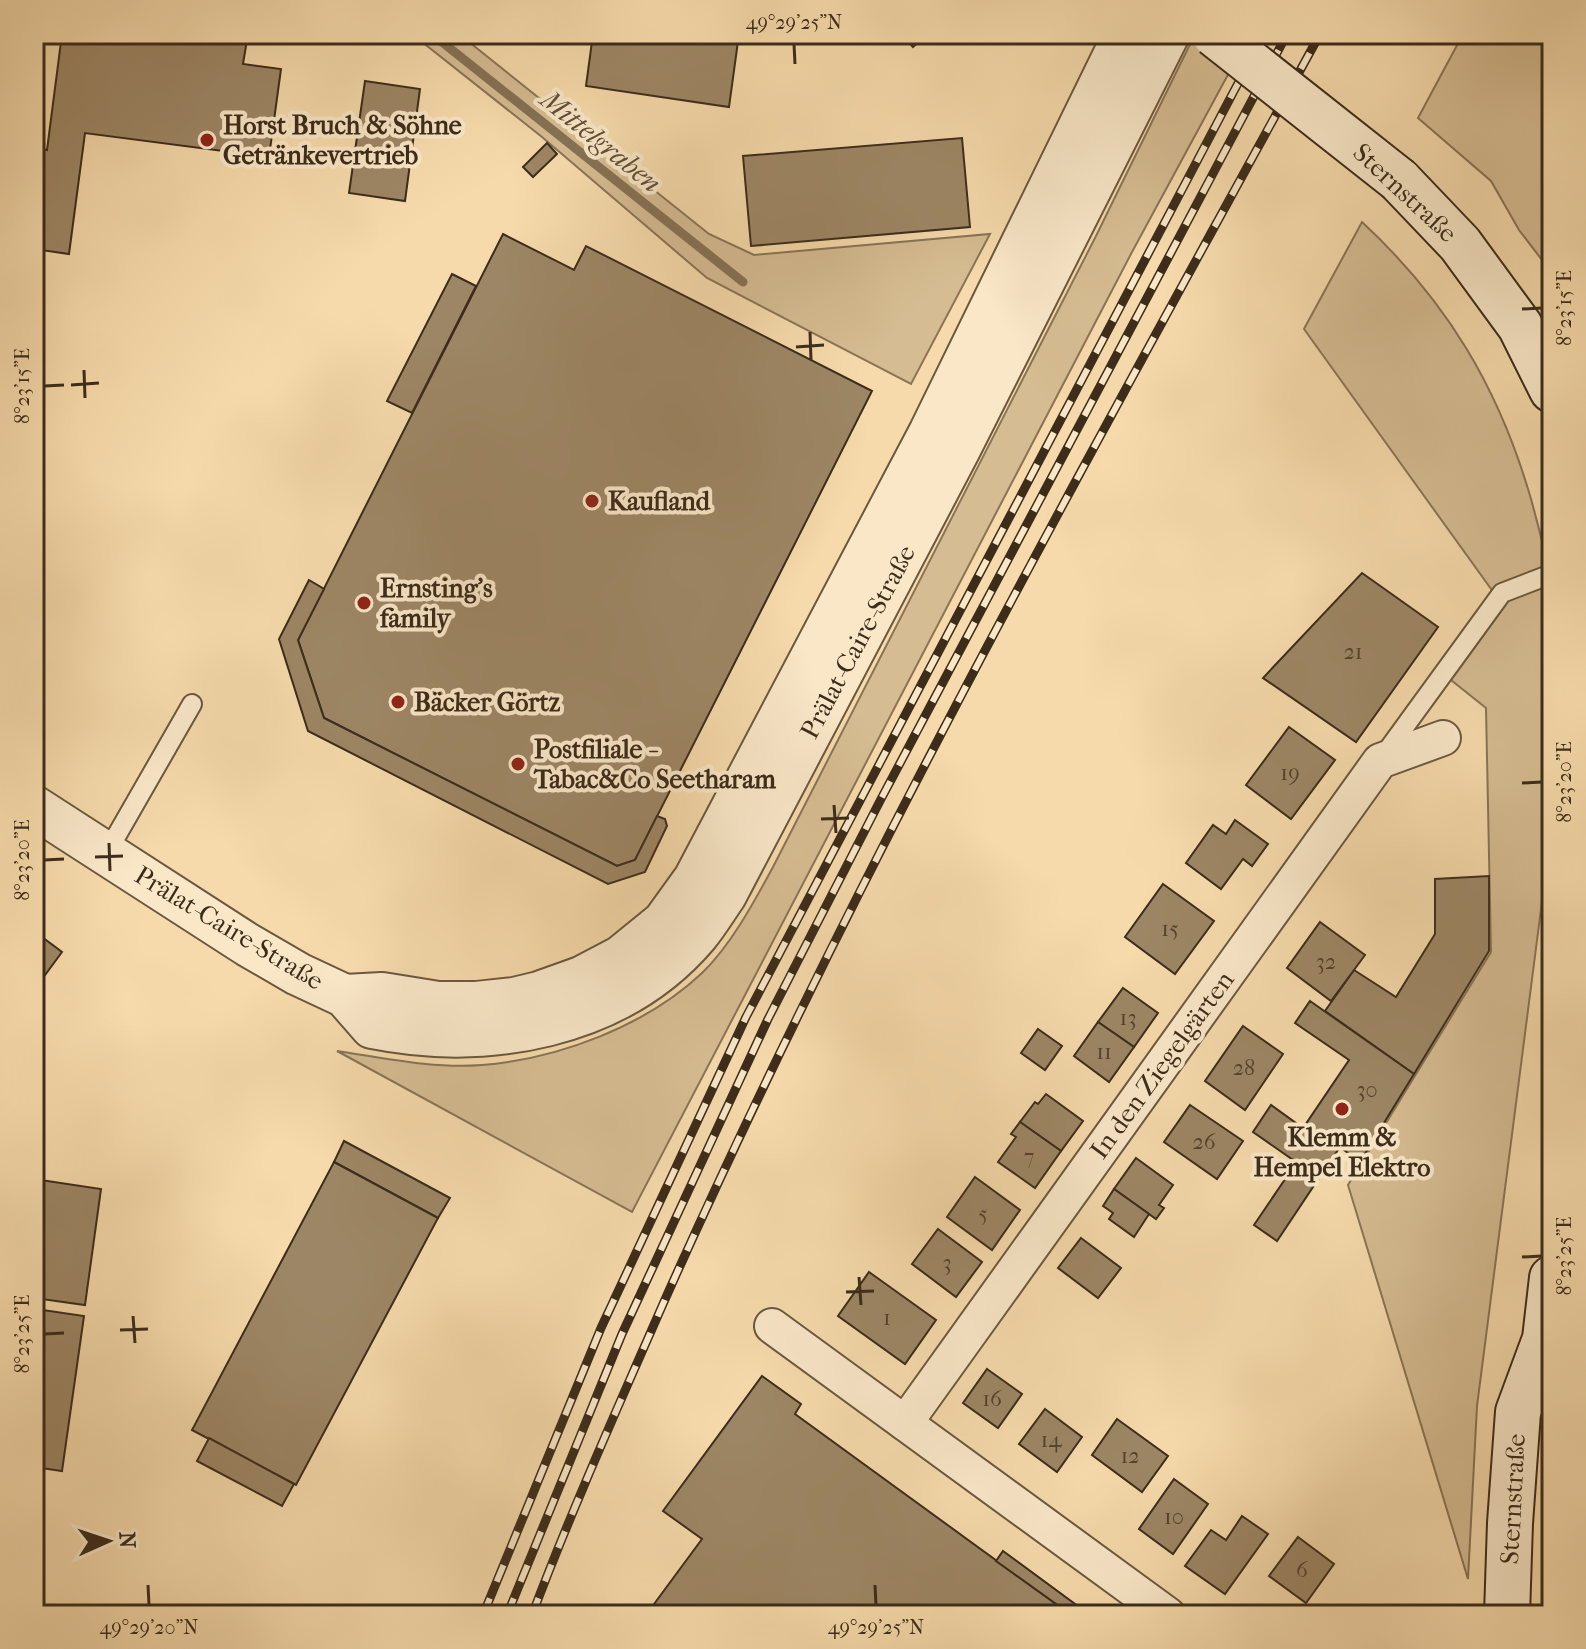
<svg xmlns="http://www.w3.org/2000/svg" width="1586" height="1649" font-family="'IM FELL French Canon',serif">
<rect width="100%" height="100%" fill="#f6daab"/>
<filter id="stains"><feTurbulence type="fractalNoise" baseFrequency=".0025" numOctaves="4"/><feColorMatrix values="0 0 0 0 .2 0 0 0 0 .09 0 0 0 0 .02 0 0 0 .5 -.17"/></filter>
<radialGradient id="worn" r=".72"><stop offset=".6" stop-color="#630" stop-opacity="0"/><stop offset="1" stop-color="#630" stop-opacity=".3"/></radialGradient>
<!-- green -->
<g fill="#d6bc92" stroke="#897456" stroke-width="2">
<polygon points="412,34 459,34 709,234 754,255 990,234 911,384 707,278 542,137"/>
<path d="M1195,34H1250L1132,252L632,1212L337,1051C384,1058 435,1069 482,1065C558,1059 646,1026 702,973C731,945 754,902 773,867L1096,236Z"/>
<polygon points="1463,34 1552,34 1552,65 1549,70 1552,72 1552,273 1519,230 1491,181 1418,118"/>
<path d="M1362,222C1447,301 1499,388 1531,499C1540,532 1549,565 1552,600C1554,626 1552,653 1552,679C1552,738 1551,797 1548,855L1477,1406L1468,1579L1348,1185L1491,952L1486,708L1451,680L1504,607L1304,329Z"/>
</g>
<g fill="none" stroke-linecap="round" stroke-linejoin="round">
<!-- stream -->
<polyline stroke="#867154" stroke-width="9" points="432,34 743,282"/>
</g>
<!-- building -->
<g fill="#9d8665" stroke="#3c2c1a" stroke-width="2">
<polygon points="62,34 248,34 243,64 281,69 269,157 85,133 69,254 34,249 34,148 47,150"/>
<polygon points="593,34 739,34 729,107 586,86"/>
<polygon points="901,34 927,34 913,47"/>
<polygon points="365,81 420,89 405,201 349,193"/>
<polygon points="962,138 970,227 751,246 743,156"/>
<polygon points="547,143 557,154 533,177 523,167"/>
<polygon points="503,234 574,270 586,246 872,391 635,860 617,866 324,718 298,640"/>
<polygon points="452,274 476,286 412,413 387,401"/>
<polygon points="1362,573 1438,627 1356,742 1263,678"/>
<polygon points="309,580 324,589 298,640 324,718 617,866 635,860 657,816 665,819 667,826 645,872 608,884 308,731 279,639"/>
<polygon points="1289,727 1335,760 1291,819 1246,785"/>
<polygon points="1235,820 1268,844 1252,866 1243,859 1221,889 1186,863 1213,825 1226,834"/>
<polygon points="1489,876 1489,951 1414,1074 1325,1011 1354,970 1396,997 1435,934 1435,879"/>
<polygon points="1163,884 1214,921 1175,974 1125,937"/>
<polygon points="1320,922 1365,955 1331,1001 1287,968"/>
<polygon points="34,931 62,952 34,990"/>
<polygon points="1123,988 1158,1013 1134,1047 1098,1022"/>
<polygon points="1310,1001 1414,1074 1360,1162 1340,1147 1319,1178 1253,1132 1271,1105 1303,1128 1349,1060 1295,1023"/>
<polygon points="1098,1022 1134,1047 1109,1082 1074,1056"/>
<polygon points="1243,1026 1283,1054 1245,1110 1205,1081"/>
<polygon points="1038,1029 1062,1046 1045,1070 1021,1053"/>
<polygon points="1046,1094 1083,1121 1061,1151 1020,1122 1035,1102 1038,1104"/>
<polygon points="1190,1105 1243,1141 1217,1179 1164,1142"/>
<polygon points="1020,1122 1061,1151 1035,1188 998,1162 1016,1137 1011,1134"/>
<polygon points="344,1141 450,1198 438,1218 334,1162"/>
<polygon points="1136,1158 1173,1185 1159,1205 1164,1208 1156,1219 1114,1189"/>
<polygon points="334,1162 438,1218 296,1485 192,1430"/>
<polygon points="1296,1163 1319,1178 1277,1241 1254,1225"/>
<polygon points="975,1177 1020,1210 992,1250 947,1217"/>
<polygon points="34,1179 101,1189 85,1305 34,1298"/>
<polygon points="1114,1189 1149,1214 1134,1237 1109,1219 1113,1213 1103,1206"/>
<polygon points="938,1229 982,1262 956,1297 912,1264"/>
<polygon points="1081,1238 1121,1268 1098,1298 1058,1268"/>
<polygon points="869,1272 936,1320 905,1364 838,1316"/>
<polygon points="36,1309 84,1316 62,1471 34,1467"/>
<polygon points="987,1369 1022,1394 998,1428 963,1403"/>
<polygon points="762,1376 801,1404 795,1414 1063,1609 1059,1615 646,1615 702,1539 663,1511"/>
<polygon points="1045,1409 1082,1437 1057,1472 1019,1444"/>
<polygon points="1117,1419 1168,1456 1142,1492 1092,1455"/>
<polygon points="209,1438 294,1484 282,1506 197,1461"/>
<polygon points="1174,1479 1208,1504 1173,1554 1139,1529"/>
<polygon points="1242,1516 1268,1534 1225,1594 1185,1566 1211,1530 1226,1540"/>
<polygon points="1298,1537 1334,1564 1306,1603 1269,1576"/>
<polygon points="1003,1551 1090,1615 1059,1615 1063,1609 996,1561"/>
<polygon points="1320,1605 1334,1615 1313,1615"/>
</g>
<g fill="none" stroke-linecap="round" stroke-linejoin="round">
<!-- service casing -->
<g stroke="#6a583e" stroke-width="22">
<g id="service">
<polyline points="1384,755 1502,593 1546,576"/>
<polyline points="106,854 192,704"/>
</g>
</g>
<!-- minor casing -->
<g stroke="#6a583e" stroke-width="38">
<g id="minor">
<polyline points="772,1326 1168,1615"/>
<polyline points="905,1423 1380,761 1443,738"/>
</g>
</g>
<!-- tertiary casing -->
<g stroke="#6a583e" stroke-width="46">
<g id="tertiary">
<path d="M34,807L248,945L298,974L345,996L372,1027C486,1050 618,1028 697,935C707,923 716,908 725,895L959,449L1168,34"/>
<polyline points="345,996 382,994 438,1003 476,1003 514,999 539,993 581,978 621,957 664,922 695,879 930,433 1125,34"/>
</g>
</g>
<!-- secondary casing -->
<g stroke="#3c2c1a" stroke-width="48">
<g id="secondary">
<polyline points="1399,180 1460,244 1520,326 1552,390"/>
<polyline points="1507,1615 1510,1523 1518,1412 1545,1339 1552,1278"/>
</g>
</g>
<!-- service -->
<use href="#service" stroke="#f9e7c8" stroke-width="18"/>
<!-- minor -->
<use href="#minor" stroke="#f9e7c8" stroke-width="34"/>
<!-- tertiary -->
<use href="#tertiary" stroke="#f9e7c8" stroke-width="42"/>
<!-- secondary -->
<use href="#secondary" stroke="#f9e7c8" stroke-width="44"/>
<!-- rail casing -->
<g stroke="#3c2c1a" stroke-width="9">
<g id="rail">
<polyline points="483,1615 601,1328 746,1017 1264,34"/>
<polyline points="507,1615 622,1334 768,1019 881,799 1287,34"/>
<path d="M532,1615C572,1509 618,1407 663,1304C857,868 1092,452 1320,34"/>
</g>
</g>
<!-- rail -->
<use href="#rail" stroke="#f9e7c8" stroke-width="6" stroke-dasharray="18" stroke-linecap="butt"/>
<!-- secondary-bridge casing -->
<g stroke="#3c2c1a" stroke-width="48" stroke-linecap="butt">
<polyline id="secondary-bridge" points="1214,34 1399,180"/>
</g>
<!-- secondary-bridge -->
<use href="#secondary-bridge" stroke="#f9e7c8" stroke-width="44"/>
</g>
<!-- ticks -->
<path fill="none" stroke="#3c2c1a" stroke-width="3" d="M794,44L795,64M1522,309L1542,308M810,332L811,360M796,347L824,345M84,370L85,398M71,385L99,383M44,386L64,385M1522,783L1542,782M834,805L836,833M821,819L849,818M109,843L110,871M95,857L123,856M44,860L64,859M1522,1257L1542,1256M859,1277L861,1305M846,1292L874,1291M133,1316L135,1343M120,1330L148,1329M44,1334L64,1333M148,1585L149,1605M875,1585L876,1605"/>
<!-- markers -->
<g fill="#8f2418" stroke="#f9e7c8" stroke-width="3">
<circle cx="207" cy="140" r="8"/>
<circle cx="592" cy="501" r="8"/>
<circle cx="364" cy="603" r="8"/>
<circle cx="398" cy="702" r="8"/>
<circle cx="518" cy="764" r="8"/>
<circle cx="1342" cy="1109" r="8"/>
</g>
<g text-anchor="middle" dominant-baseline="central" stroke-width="8" stroke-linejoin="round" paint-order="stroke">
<!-- number labels -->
<g font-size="22" fill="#54422d">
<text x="1353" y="652">21</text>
<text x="1290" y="773">19</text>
<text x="1170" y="929">15</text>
<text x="1326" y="962">32</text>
<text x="1128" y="1018">13</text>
<text x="1104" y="1052">11</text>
<text x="1244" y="1068">28</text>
<text x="1367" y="1090">30</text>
<text x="1204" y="1142">26</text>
<text x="1029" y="1157">7</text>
<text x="983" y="1214">5</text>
<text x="947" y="1263">3</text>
<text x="887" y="1318">1</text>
<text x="992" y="1399">16</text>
<text x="1051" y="1440">14</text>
<text x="1130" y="1456">12</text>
<text x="1174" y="1517">10</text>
<text x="1302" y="1570">6</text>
</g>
<!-- poi labels -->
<g font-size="26" font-weight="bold" fill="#3c2c1a" stroke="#f9e7c8" text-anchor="start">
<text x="223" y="125">Horst Bruch &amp; Söhne<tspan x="223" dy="30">Getränkevertrieb</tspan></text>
<text x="608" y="501">Kaufland</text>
<text x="380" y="588">Ernsting's<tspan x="380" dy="30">family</tspan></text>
<text x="414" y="702">Bäcker Görtz</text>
<text x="534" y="749">Postfiliale -<tspan x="534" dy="30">Tabac&amp;Co Seetharam</tspan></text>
<text x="1342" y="1137" text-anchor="middle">Klemm &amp;<tspan x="1342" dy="30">Hempel Elektro</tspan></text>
</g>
<!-- street labels -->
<g font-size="26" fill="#3c2c1a" stroke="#f9e7c8">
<text transform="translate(1405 193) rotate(43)">Sternstraße</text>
<text transform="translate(858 642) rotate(-62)">Prälat-Caire-Straße</text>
<text transform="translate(229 928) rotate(31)">Prälat-Caire-Straße</text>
<text transform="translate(1162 1065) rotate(-54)">In den Ziegelgärten</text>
<text transform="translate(1513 1499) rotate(-87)">Sternstraße</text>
</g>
<!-- water labels -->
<g font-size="28" font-style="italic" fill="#614e37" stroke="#f9e7c8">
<text transform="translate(601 141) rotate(39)">Mittelgraben</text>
</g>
</g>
<!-- margin -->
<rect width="1586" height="1649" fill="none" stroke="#f6daab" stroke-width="88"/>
<!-- north arrow -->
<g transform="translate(108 1541) rotate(87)" stroke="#f9e7c8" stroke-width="6" paint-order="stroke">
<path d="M0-6L14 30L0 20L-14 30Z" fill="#3c2c1a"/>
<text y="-12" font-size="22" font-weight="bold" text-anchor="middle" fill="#3c2c1a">N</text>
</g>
<rect x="44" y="44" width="1498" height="1561" fill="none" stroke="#3c2c1a" stroke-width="3"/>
<g font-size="20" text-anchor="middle" fill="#3c2c1a">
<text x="794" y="29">49°29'25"N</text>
<text transform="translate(1564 308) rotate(-90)" y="7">8°23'15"E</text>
<text transform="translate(22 386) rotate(-90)" y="7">8°23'15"E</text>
<text transform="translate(1564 782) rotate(-90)" y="7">8°23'20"E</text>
<text transform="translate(22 860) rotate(-90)" y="7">8°23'20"E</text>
<text transform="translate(1564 1256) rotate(-90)" y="7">8°23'25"E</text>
<text transform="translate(22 1334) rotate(-90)" y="7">8°23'25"E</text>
<text x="149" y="1634">49°29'20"N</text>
<text x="876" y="1634">49°29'25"N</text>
</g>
<rect width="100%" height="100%" filter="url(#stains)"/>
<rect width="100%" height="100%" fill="url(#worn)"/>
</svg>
